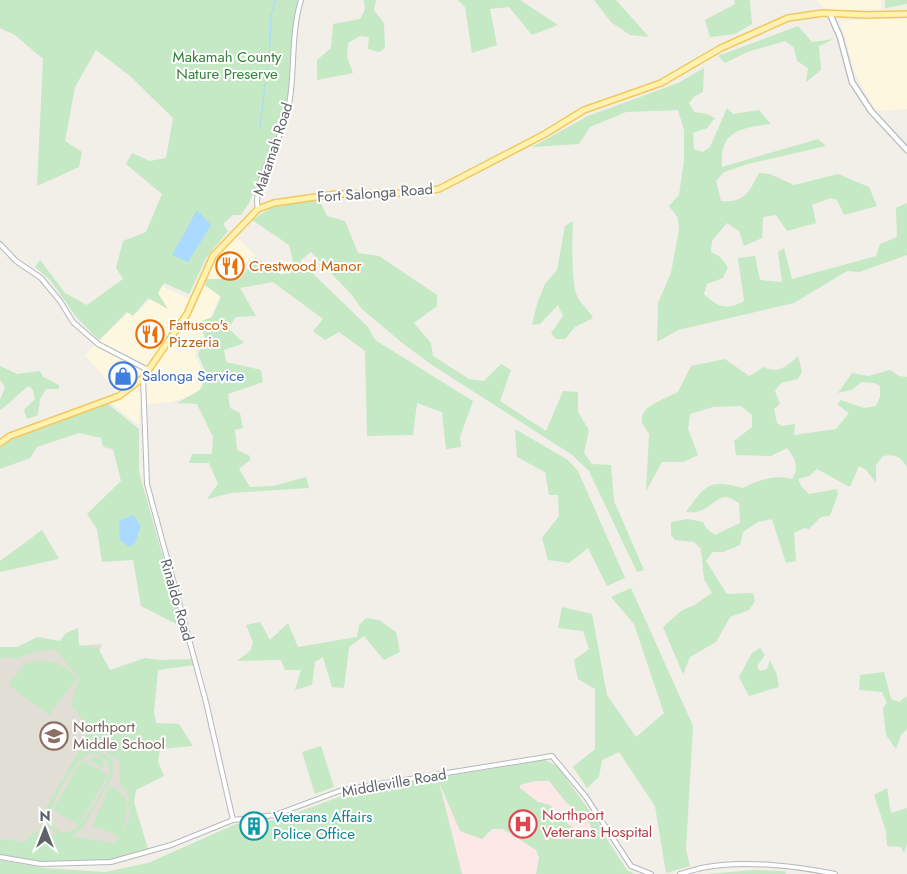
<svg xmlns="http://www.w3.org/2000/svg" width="907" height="874" font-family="Jost,sans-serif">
<rect width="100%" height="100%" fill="#f1efe8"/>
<!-- commercial -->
<g fill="#fef7e0">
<polygon points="816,0 881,0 881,9 828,11"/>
<polygon points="907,18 907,109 876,111 855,73 840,21"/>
<polygon points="236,237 256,255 229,277 217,302 195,355 205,377 197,394 170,402 140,405 139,425 112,404 118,399 116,391 85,355 131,310 138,313 162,286 195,302 215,259"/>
</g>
<!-- education -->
<polygon fill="#e1ded6" points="102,644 88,675 92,696 125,776 146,847 0,852 0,653"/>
<!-- medical -->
<polygon fill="#fce8e6" points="545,760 557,766 627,870 635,874 462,874 438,777 477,773"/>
<!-- green -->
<g fill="#c5e8c5" fill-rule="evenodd">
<polygon points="0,0 298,0 291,74 284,119 249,203 241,215 233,215 223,224 228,231 206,258 189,294 164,283 158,293 168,309 148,298 133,316 127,312 99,340 77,318 50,280 35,267 40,260 65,293 87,305 123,279 116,268 123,241 146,232 162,194 126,164 132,153 150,161 166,158 173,118 130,76 96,50 75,87 65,141 82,152 79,167 37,186 43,59 15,35 0,28"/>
<polygon points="364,0 376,0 374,10 384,23 385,48 379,52 368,49 369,37 360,36 348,43 347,57 353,73 317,80 317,60 331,48 333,24 360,19 365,10"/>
<polygon points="458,0 520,0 558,25 532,35 509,7 490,9 497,45 472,53 465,7"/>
<polygon points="594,0 616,0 649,37 630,35 611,22"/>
<polygon points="734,0 750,0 752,24 735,34 710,37 705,20 735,4"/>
<polygon points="885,0 907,0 907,4 885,8"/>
<polygon points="798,26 812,42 834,39 819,46 821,70 806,82 808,68 797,61 794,48 785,41 747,52 725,63 718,56"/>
<path d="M704,68L703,92L695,96L689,103L694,112L707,114L715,118L707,128L693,133L694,149L703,152L710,147L727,108L733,114L759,110L771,124C741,128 719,130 722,167L818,139L826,146L748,164L724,172L716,181L721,201C745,203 749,192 759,173L770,174L794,185L838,174L869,187L877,206L844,215L837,200L830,198L812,205L816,223L787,231L776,215L763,217L762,238L744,246L739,231L727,223L712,241L711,252L719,256L728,267L723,278L707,284L704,294C718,307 726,311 744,301L738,258L755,256L760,280L782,282L778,252L784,248L792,279L876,256L880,244L897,237L896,208L907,203V255L859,272L847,271L794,303L678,330L657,342L658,303L671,273L679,230L678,218L669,206L679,195L684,160V130L678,110L626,112L590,127L579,144L532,147L588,116L678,83Z"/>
<polygon points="319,199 327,216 345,221 358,253 379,256 437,295 437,306 414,323 431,343 433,356 469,379 484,381 501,364 511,370 500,401 546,431 563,391 578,392 578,412 589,430 584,453 592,464 611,465 614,501 644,570 637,572 589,471 571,454 432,365 401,342 362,309 351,294 311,252 300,261 368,327 375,340 473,401 460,437 461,447 446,449 442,412 417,403 413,435 367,436 365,351 339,332 325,340 313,331 323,319 273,282 240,288 256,316 236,317 228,328 244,343 224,350 226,362 261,370 263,382 228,394 230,408 240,413 243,428 235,430 237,450 250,456 250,460 239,469 250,487 273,486 306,477 309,488 231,493 207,499 218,484 209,463 189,463 192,454 212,454 213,437 197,404 177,403 200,390 207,376 198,354 205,338 199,322 212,317 221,297 205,285 207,279 240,279 256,258 282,275 293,261 289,245 252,220 272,207"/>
<path d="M573,221C572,238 571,282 577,296C580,303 589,310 593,318L575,327L565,339H556L551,333L563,316L558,305L540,324L532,325L537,304L545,284L557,270L565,226Z"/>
<path d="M798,356L802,372L798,379L781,383L775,391L780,404L774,409L777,423L782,426L795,424L794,435L836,429L849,413L837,404L841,400L864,408L876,406L880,397V386L874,383L862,382L851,390L838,393L852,373L868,376L890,370L899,376L907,377V467C899,456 896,454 883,456L876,465V483L866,470L859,466L850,487L817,469L809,476L798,479L801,486L809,494L837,489L838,494L830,516L821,517L809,529L804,528L794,533L796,561L786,563L772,519L758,522L743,532L740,545L723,552H713L706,561L727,594L753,593L755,601L749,610L730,617L716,642L690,657L683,674L663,627L681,611L696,604L712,593L704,579L701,549L694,542L675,540L671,535V522L688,519L703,522L706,528L715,535L740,523L739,503C717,488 717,506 699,511C695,513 690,512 686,512C706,484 709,479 743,488C760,480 773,474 792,479C800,466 795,459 787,448L771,456L736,455L734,441L752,427V415L741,406L713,407L690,414L688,429L698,455L683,462H662L646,491L649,434L642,423V416L646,409L655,403L678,392L691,366L725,359L749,376L764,367C778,375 788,365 798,356Z"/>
<path d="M0,366L17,374L40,371L43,377L59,385V389H46L40,399L38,415L27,419L24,410L35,399L33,390L29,386C18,393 11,403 0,410V400L5,387L0,380Z"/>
<polygon points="108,404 139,429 139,472 186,639 176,624 141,606 133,560 102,562 97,529 87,514 121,481 113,449 103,447 101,438 79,433 37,447 30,458 0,469 0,447 16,437"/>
<polygon points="515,429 568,460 578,471 625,578 607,586 588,548 569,563 548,560 542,538 559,516 558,495 549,495 545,472 517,457"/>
<polygon points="42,530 59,559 0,572 0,561"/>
<polygon points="631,588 693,726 686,850 690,866 666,873 655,806 619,752 602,760 599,777 587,788 573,767 595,749 595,689 578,679 574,660 589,649 583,631 558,628 562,607 592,614 607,695 636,737 664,713 634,624 611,597"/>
<polygon points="366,618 379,620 396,632 400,652 384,660 364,636 349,647 344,688 332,687 323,657 315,662 312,685 295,690 301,670 285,670 281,660 237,661 250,651 253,642 246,625 260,622 270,640 288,623 298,647 357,637 359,625"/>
<path d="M78,628L79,645L98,648L110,670L145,658L159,660L192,659L194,665L158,670L154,712L156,723L179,724L193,746L160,749L158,762L164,776L136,790L134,802L148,849L110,860L43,862L0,854V839L25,842L37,829L36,833L58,835L40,819L82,745C97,754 121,751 111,779L82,829L71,836L114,843L120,837L93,826L109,786C135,796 127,816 120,836L130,817L128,805L129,795L120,784L119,760L109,755L95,740L90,748L80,742L88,728L98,731L96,728L87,726L71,704L79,678L56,650L36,651L16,659L8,657L0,659V647H17L38,637L60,641L66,633ZM91,753C104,754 111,763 109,776C101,792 72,858 51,822C47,807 76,756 91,753Z"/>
<polygon points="760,648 765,655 757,666 760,671 767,669 770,660 777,675 779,687 749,696 739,677 752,653"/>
<path d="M38,660C56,661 64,665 77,678L49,715L9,685L23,665Z"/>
<polygon points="884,672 891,699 899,702 907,696 907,729 901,735 896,749 886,735 883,708 887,703 882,692 859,690 860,675"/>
<polygon points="321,746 334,787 315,794 302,752"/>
<polygon points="94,756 103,759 103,768 89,760"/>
<polygon points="82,760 108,775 79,825 53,810"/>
<path d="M545,760L557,766L605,832L603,833L627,870L635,874H536L539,858L536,850L503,829H492L482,839L460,831L439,782L462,874H0V860L44,868L105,872L148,863L236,824L277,820L355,791ZM535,781H549L565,801L590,824L593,835L586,831L581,835L553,811L551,805L538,802L520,788V785Z"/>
<polygon points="887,788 891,813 907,808 907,844 904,853 901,847 887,846 886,831 874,795"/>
<polygon points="754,870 785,871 786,874 707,874"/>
</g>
<!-- water -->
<g fill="#aadaff">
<polygon points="197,210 211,225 188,262 172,255"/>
<polygon points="133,515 141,526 135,543 129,547 120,540 119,521"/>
</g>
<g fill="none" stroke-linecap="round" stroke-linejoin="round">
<!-- stream -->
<polyline stroke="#aadaff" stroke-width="1" points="260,127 270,46 271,16 275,0"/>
<!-- tertiary casing -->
<g stroke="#b5b8bc" stroke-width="6">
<g id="tertiary">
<path d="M258,209C252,185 277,146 285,122C297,82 289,39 301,0"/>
<polyline points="0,244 16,261 41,278 60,301 73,322 98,344 148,370"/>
<polyline points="143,378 147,484 206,702 233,820"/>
<polyline points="0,857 41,864 111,862 171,845 233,820 275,815 342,790 552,756 586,797 631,866 651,874"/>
<path d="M680,874C689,872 698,868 707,867C743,860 799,866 835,874"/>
</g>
</g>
<!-- secondary casing -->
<g stroke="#b6babf" stroke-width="7">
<polyline id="secondary" points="830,14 840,37 852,82 871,111 907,150"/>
</g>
<!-- primary casing -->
<g stroke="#f2c960" stroke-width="8">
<polyline id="primary" points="0,443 10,436 119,396 143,378 187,314 213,256 258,209 274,203 336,194 410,193 439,189 545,134 584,110 661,83 721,48 788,18 823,13 867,15 907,14"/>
</g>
<!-- tertiary -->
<use href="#tertiary" stroke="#fff" stroke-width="4"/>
<!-- secondary -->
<use href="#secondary" stroke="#fff" stroke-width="4.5"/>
<!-- primary -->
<use href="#primary" stroke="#fff2af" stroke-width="5"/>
</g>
<!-- icons -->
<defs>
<g id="restaurant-ring" transform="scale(1.4375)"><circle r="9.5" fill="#fff" stroke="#e8710a" stroke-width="1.5"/><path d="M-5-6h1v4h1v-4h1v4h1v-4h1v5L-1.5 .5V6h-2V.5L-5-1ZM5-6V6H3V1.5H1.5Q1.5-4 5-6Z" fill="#e8710a"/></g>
<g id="shop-ring" transform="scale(1.4375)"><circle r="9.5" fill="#fff" stroke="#3f7fe0" stroke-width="1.5"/><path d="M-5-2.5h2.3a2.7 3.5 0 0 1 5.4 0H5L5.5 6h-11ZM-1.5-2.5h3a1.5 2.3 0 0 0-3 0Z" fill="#3f7fe0"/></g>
<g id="school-ring" transform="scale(1.4375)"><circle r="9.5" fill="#fff" stroke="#8d6e63" stroke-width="1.5"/><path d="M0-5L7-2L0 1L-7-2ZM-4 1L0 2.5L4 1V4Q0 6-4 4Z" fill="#8d6e63"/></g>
<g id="hospital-ring" transform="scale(1.4375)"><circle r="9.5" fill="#fff" stroke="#e0444e" stroke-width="1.5"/><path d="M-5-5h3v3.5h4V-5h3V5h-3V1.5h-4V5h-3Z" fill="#e0444e"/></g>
<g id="building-ring" transform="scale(1.4375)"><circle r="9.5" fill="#fff" stroke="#0f9aa8" stroke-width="1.5"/><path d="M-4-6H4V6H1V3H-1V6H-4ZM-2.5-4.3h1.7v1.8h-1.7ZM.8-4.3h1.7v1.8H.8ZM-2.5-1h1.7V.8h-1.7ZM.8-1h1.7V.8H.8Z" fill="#0f9aa8"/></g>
</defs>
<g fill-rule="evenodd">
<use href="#restaurant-ring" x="230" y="266"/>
<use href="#restaurant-ring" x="150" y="334"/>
<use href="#shop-ring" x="123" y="376"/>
<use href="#school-ring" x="54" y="736"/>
<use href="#hospital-ring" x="523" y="824"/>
<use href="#building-ring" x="254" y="826"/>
</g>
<g text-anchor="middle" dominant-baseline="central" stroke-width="4" stroke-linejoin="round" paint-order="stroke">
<!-- park labels -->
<g font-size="15" fill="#348238" stroke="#fff">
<text x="227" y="57">Makamah County<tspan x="227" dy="17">Nature Preserve</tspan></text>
</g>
<!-- street labels -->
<g font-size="15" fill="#5f6368" stroke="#fff">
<text transform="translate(273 149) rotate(-72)">Makamah Road</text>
<text transform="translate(375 193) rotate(-4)">Fort Salonga Road</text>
<text transform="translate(177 600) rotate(74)">Rinaldo Road</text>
<text transform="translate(394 783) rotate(-10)">Middleville Road</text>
</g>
<!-- food labels -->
<g font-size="15" fill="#c56008" stroke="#fff" text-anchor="start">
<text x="249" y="266">Crestwood Manor</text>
<text x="169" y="325">Fattusco's<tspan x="169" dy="17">Pizzeria</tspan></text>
</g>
<!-- shop labels -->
<g font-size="15" fill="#366cbe" stroke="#fff" text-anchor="start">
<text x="142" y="376">Salonga Service</text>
</g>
<!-- education labels -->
<g font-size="15" fill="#785e54" stroke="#fff" text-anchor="start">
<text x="73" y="727">Northport<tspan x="73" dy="17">Middle School</tspan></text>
</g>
<!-- health labels -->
<g font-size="15" fill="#be3a42" stroke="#fff" text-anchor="start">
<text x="542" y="815">Northport<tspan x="542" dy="17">Veterans Hospital</tspan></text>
</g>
<!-- culture labels -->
<g font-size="15" fill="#0d838f" stroke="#fff" text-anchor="start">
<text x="273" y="817">Veterans Affairs<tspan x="273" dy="17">Police Office</tspan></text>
</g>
</g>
<!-- north arrow -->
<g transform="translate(45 829)" stroke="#ffffff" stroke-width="4" paint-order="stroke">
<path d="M0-4L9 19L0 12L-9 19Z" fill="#5f6368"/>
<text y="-8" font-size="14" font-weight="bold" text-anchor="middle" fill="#5f6368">N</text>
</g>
</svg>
